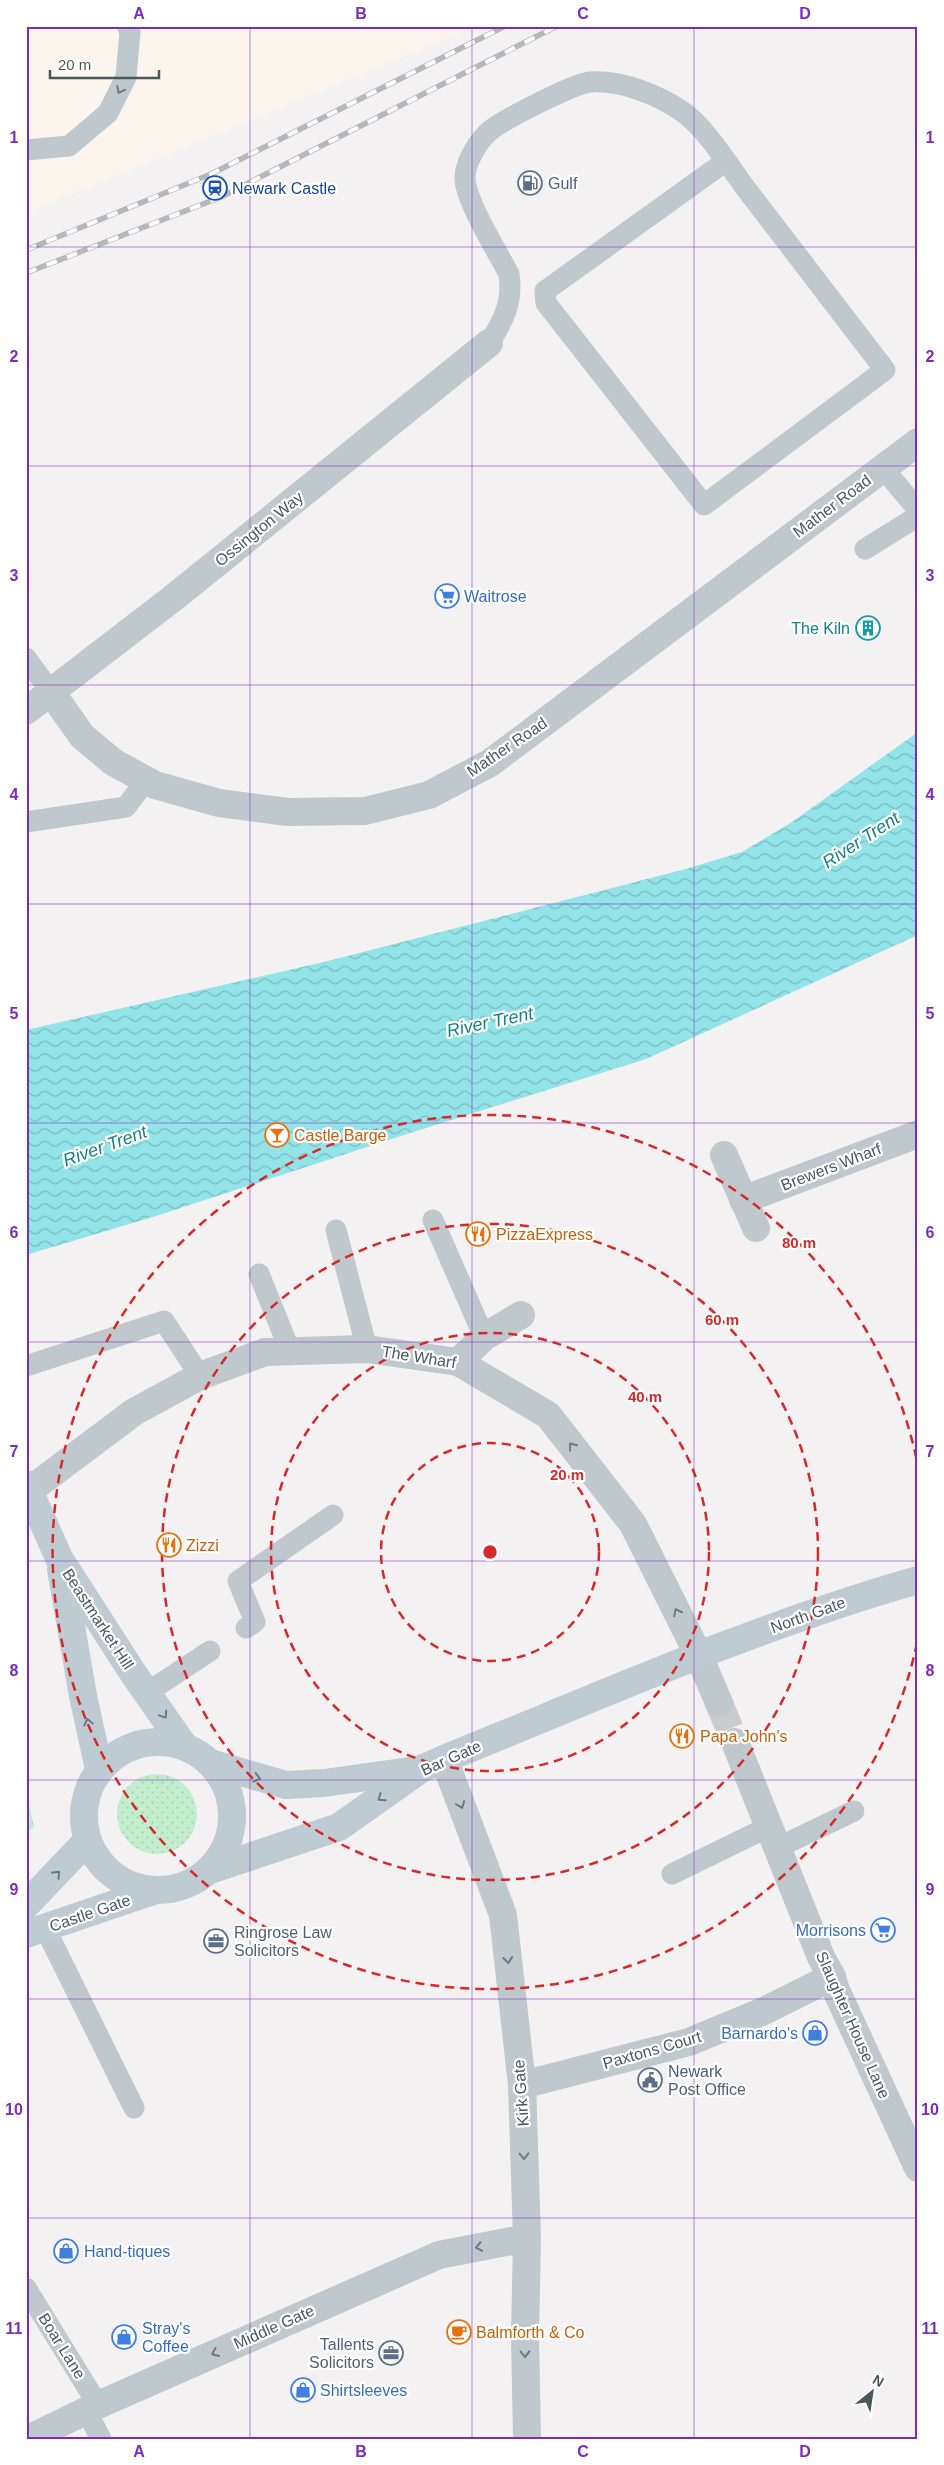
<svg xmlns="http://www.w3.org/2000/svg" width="944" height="2465" font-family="Arial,sans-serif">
<defs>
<pattern id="green-dots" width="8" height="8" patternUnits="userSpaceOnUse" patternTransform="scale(1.25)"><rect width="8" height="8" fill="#c3eecd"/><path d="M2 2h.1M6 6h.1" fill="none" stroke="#a9ceb2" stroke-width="1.8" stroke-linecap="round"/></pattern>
<pattern id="water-waves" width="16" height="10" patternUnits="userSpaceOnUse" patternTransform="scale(1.25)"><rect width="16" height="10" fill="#93e4e8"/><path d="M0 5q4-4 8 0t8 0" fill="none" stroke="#7abcbf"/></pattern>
</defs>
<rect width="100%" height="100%" fill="#f3f1f2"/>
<!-- commercial -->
<polygon fill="#fcf5ed" points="26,26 477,26 26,213"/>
<!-- green -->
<g fill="url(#green-dots)">
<circle cx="157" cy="1814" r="40"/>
<polygon points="26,1792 34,1827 26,1833"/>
</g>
<!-- water -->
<polygon fill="url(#water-waves)" points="918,732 918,935 646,1059 413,1132 156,1216 26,1255 26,1030 328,961 682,870 742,852 792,822"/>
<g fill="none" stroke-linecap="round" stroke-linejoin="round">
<!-- pedestrian-tunnel -->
<polyline stroke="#c9cbcd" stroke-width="28" stroke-dasharray="28 14" stroke-linecap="butt" points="719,1703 735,1742"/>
<!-- service -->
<g stroke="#bec8cd" stroke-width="21">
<polyline points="26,150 69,146 108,113 126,77 130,32 127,26"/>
<path d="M489,343C504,320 513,302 509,274C498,253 465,200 465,178C465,162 479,139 492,129C507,118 573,84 590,82C621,80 657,94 683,112C706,128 729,166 747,190C793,250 839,310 885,370L704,505L546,303L545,291L726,161"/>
<polyline points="883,468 918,510"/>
<polyline points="865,549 918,516"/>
<polyline points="26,658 51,692"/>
<polyline points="26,822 126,807 146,780"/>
<polyline points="433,1220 484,1337"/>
<polyline points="336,1230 367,1349"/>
<polyline points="259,1274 290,1351"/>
<polyline points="26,1366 164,1321 200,1376"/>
<polyline points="246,1628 255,1622 238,1581 333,1515"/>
<polyline points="148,1692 210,1651"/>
<polyline points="779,1847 854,1811"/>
<polyline points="672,1874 770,1826"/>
<polyline points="45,1928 134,2108"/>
<polyline points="26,2288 98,2405"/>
<polyline points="86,2410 101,2439"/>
</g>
<!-- pedestrian -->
<g stroke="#bec8cd" stroke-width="28">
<polyline points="699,1656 719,1703"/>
<polyline points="735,1742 821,1957 832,1977 836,1990 918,2168"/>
<polyline points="522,2085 689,2042 764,2011 832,1977"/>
</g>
<!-- minor -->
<g stroke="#bec8cd" stroke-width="28">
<polyline points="51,692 82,736 113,762 155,785 219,803 288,812 365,811 429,795 490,763 918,442"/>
<polyline points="26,711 172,599 489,343"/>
<polyline points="724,1155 756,1228"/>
<polyline points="743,1200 918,1134"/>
<polyline points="458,1362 484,1337 521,1315"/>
<polyline points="30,1490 134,1412 200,1376 265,1352 367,1349 458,1362 548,1415 633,1524 699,1656"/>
<polyline points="444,1759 503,1915 522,2085 527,2238 525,2336 527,2439"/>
<polyline points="28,2439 98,2405 439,2255 527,2238"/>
</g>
<!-- secondary -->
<g stroke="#becbd2" stroke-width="28">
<polyline points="26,1484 59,1558 133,1673 184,1746"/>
<polyline points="61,1569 83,1696 99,1769"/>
<circle cx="158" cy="1816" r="74"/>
<polyline points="210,1763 286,1785 324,1783 417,1770"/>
<path d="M210,1870L339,1827L421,1769L444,1759C600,1696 756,1626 918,1580"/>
<polyline points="26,1905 87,1841"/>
<polyline points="26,1934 153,1891"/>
</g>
<!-- rail casing -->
<g stroke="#b4b8bb" stroke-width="5.5">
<g id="rail">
<polyline points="26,250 211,174 505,26"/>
<polyline points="26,273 221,197 557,26"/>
</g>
</g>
<!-- rail -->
<use href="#rail" stroke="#fff" stroke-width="4" stroke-dasharray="11" stroke-linecap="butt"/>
</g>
<!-- one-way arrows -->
<defs><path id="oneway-chevron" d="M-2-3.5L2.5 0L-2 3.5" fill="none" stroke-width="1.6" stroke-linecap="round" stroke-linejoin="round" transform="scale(1.25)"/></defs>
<g stroke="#6d7a7f">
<use href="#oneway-chevron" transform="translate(120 90) rotate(117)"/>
<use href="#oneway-chevron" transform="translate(572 1446) rotate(-128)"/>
<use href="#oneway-chevron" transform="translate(677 1612) rotate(-117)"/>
<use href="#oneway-chevron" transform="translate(461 1805) rotate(69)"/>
<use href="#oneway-chevron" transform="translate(508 1960) rotate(84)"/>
<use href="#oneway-chevron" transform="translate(524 2156) rotate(88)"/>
<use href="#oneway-chevron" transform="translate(479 2247) rotate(169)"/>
<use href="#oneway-chevron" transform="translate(215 2353) rotate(156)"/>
<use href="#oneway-chevron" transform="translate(525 2354) rotate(89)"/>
</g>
<g stroke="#6d7a81">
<use href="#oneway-chevron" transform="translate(164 1715) rotate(56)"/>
<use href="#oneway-chevron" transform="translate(88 1722) rotate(-103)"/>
<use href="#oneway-chevron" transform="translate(257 1778) rotate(15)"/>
<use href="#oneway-chevron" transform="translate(381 1798) rotate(145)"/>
<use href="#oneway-chevron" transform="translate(57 1874) rotate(-47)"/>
</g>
<!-- grid -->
<path fill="none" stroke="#7b2cbf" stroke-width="1" stroke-opacity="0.55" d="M250,26V2439M472,26V2439M694,26V2439M26,247H918M26,466H918M26,685H918M26,904H918M26,1123H918M26,1342H918M26,1561H918M26,1780H918M26,1999H918M26,2218H918"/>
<!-- distance rings -->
<g fill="none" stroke="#d62828" stroke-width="2.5" stroke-dasharray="9 6">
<circle cx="490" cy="1552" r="109"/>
<circle cx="490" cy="1552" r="219"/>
<circle cx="490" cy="1552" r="328"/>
<path d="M917 1643A437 437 0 1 1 917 1461"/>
</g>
<!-- icons -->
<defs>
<g id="fuel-ring" transform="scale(1.25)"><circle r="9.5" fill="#fff" stroke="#5c6f8a" stroke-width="1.5"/><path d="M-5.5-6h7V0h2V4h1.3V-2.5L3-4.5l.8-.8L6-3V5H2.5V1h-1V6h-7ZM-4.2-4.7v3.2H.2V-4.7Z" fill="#5c6f8a"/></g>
<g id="station-ring" transform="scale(1.25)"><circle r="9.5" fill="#fff" stroke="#1a4fb4" stroke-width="1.5"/><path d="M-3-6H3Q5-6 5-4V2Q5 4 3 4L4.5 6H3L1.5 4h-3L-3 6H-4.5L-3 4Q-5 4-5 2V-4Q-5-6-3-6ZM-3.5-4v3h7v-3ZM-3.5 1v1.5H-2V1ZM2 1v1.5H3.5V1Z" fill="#1a4fb4"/></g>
<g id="supermarket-ring" transform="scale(1.25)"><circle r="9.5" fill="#fff" stroke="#3f7fe0" stroke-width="1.5"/><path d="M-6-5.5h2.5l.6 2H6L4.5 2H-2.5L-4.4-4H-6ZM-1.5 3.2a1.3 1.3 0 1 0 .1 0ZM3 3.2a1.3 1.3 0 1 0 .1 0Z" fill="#3f7fe0"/></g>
<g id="building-ring" transform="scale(1.25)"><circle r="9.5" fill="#fff" stroke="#0f9aa8" stroke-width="1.5"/><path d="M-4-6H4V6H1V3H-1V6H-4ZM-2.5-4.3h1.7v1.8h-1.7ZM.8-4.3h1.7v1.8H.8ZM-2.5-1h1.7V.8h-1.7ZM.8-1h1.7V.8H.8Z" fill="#0f9aa8"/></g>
<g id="bar-ring" transform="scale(1.25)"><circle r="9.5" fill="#fff" stroke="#e8710a" stroke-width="1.5"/><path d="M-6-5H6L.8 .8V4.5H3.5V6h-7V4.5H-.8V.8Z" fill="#e8710a"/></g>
<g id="restaurant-ring" transform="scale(1.25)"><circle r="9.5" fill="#fff" stroke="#e8710a" stroke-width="1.5"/><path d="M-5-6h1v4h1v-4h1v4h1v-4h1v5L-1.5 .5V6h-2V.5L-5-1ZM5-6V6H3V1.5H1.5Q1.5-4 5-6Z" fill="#e8710a"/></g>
<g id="office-ring" transform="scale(1.25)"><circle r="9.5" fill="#fff" stroke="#5c6f8a" stroke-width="1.5"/><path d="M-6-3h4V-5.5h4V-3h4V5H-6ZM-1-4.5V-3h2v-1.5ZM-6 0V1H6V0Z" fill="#5c6f8a"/></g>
<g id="shop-ring" transform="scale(1.25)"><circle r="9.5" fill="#fff" stroke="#3f7fe0" stroke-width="1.5"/><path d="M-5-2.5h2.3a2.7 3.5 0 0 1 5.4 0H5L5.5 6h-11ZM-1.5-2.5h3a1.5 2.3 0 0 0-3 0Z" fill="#3f7fe0"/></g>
<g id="civic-ring" transform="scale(1.25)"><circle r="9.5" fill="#fff" stroke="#5c6f8a" stroke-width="1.5"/><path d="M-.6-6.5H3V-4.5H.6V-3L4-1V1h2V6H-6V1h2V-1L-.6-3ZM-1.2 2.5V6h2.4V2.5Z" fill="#5c6f8a"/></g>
<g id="cafe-ring" transform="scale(1.25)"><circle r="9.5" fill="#fff" stroke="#e8710a" stroke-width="1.5"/><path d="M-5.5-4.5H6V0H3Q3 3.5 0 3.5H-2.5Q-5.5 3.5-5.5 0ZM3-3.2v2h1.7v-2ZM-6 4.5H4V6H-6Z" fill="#e8710a"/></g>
</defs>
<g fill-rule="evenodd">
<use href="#fuel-ring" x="530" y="183"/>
<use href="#station-ring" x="215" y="188"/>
<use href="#supermarket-ring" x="447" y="596"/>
<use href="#building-ring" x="868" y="628"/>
<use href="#bar-ring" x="277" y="1135"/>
<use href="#restaurant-ring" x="478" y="1234"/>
<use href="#restaurant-ring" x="169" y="1545"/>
<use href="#restaurant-ring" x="682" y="1736"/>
<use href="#supermarket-ring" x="883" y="1930"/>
<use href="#office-ring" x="216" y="1941"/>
<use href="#shop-ring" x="815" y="2033"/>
<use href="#civic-ring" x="650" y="2080"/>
<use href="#shop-ring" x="66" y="2251"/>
<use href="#cafe-ring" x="459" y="2332"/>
<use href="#shop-ring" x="124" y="2337"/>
<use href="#office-ring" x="391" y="2353"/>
<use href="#shop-ring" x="303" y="2390"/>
</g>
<g text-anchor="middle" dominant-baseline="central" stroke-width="4.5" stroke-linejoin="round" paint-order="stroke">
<!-- service labels -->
<g font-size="16" fill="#4e5e75" stroke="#fff" text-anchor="start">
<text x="548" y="183">Gulf</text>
<text x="234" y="1932">Ringrose Law<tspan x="234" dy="18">Solicitors</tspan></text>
<text x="668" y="2071">Newark<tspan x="668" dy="18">Post Office</tspan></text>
<text x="374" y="2344" text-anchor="end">Tallents<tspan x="374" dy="18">Solicitors</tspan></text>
</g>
<!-- transit labels -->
<g font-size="16" fill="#164399" stroke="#fff" text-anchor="start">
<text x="232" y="188">Newark Castle</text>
</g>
<!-- street labels -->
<g font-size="16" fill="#4a585e" stroke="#fff">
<text transform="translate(832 506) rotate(-37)">Mather Road</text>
<text transform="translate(259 529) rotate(-39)">Ossington Way</text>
<text transform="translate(507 747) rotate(-34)">Mather Road</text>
<text transform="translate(831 1167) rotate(-21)">Brewers Wharf</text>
<text transform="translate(419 1357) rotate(9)">The Wharf</text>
<text transform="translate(808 1615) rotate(-20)">North Gate</text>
<text transform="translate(98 1619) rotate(57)">Beastmarket Hill</text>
<text transform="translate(451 1758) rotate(-24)">Bar Gate</text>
<text transform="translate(90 1913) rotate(-19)">Castle Gate</text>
<text transform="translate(853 2025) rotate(66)">Slaughter House Lane</text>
<text transform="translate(652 2050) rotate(-16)">Paxtons Court</text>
<text transform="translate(521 2093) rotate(-94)">Kirk Gate</text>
<text transform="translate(274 2327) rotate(-24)">Middle Gate</text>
<text transform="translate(62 2346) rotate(58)">Boar Lane</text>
</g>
<!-- shop labels -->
<g font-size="16" fill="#366cbe" stroke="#fff" text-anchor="start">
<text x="464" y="596">Waitrose</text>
<text x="866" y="1930" text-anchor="end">Morrisons</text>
<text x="798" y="2033" text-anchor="end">Barnardo's</text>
<text x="84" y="2251">Hand-tiques</text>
<text x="142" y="2328">Stray's<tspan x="142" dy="18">Coffee</tspan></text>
<text x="320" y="2390">Shirtsleeves</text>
</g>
<!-- culture labels -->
<g font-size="16" fill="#0d838f" stroke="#fff" text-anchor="end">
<text x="850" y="628">The Kiln</text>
</g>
<!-- food labels -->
<g font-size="16" fill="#c56008" stroke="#fff" text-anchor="start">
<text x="294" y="1135">Castle Barge</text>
<text x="496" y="1234">PizzaExpress</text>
<text x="186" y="1545">Zizzi</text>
<text x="700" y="1736">Papa John's</text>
<text x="476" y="2332">Balmforth &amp; Co</text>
</g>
<!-- water labels -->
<g font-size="18" font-style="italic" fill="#138389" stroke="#fff">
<text transform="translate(861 840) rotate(-33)">River Trent</text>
<text transform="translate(490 1022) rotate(-12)">River Trent</text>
<text transform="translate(105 1146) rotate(-20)">River Trent</text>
</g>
</g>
<circle cx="490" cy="1552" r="8" fill="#d62828" stroke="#fff" stroke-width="2.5"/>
<g font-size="15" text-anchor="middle" font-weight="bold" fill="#d62828" stroke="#fff" stroke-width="4.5" stroke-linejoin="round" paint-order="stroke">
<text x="799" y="1248">80 m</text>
<text x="722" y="1325">60 m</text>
<text x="645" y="1402">40 m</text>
<text x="567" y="1480">20 m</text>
</g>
<!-- border -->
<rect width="944" height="2465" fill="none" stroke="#ffffff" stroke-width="55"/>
<!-- north arrow -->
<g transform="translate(872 2392) rotate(30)" stroke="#ffffff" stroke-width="4" paint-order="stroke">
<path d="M0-4L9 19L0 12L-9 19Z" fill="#4a585e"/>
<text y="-8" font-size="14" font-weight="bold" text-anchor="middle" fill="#4a585e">N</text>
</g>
<!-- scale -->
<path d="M50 70v8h109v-8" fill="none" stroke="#4a585e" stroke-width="2.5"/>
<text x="58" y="70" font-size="15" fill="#4a585e" stroke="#ffffff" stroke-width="4" paint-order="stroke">20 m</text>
<rect x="28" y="28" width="888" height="2410" fill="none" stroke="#7b2cbf" stroke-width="2"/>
<g font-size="16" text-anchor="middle" font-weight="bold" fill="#7b2cbf">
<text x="139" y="19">A</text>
<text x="361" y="19">B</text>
<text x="583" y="19">C</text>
<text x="805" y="19">D</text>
<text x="14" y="143">1</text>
<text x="930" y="143">1</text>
<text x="14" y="362">2</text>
<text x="930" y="362">2</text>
<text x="14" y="581">3</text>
<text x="930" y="581">3</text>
<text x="14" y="800">4</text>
<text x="930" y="800">4</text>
<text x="14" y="1019">5</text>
<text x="930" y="1019">5</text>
<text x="14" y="1238">6</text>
<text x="930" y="1238">6</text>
<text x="14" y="1457">7</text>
<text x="930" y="1457">7</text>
<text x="14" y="1676">8</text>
<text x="930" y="1676">8</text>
<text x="14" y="1895">9</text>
<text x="930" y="1895">9</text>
<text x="14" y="2115">10</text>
<text x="930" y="2115">10</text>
<text x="14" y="2334">11</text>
<text x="930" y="2334">11</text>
<text x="139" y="2457">A</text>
<text x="361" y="2457">B</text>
<text x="583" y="2457">C</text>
<text x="805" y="2457">D</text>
</g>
</svg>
